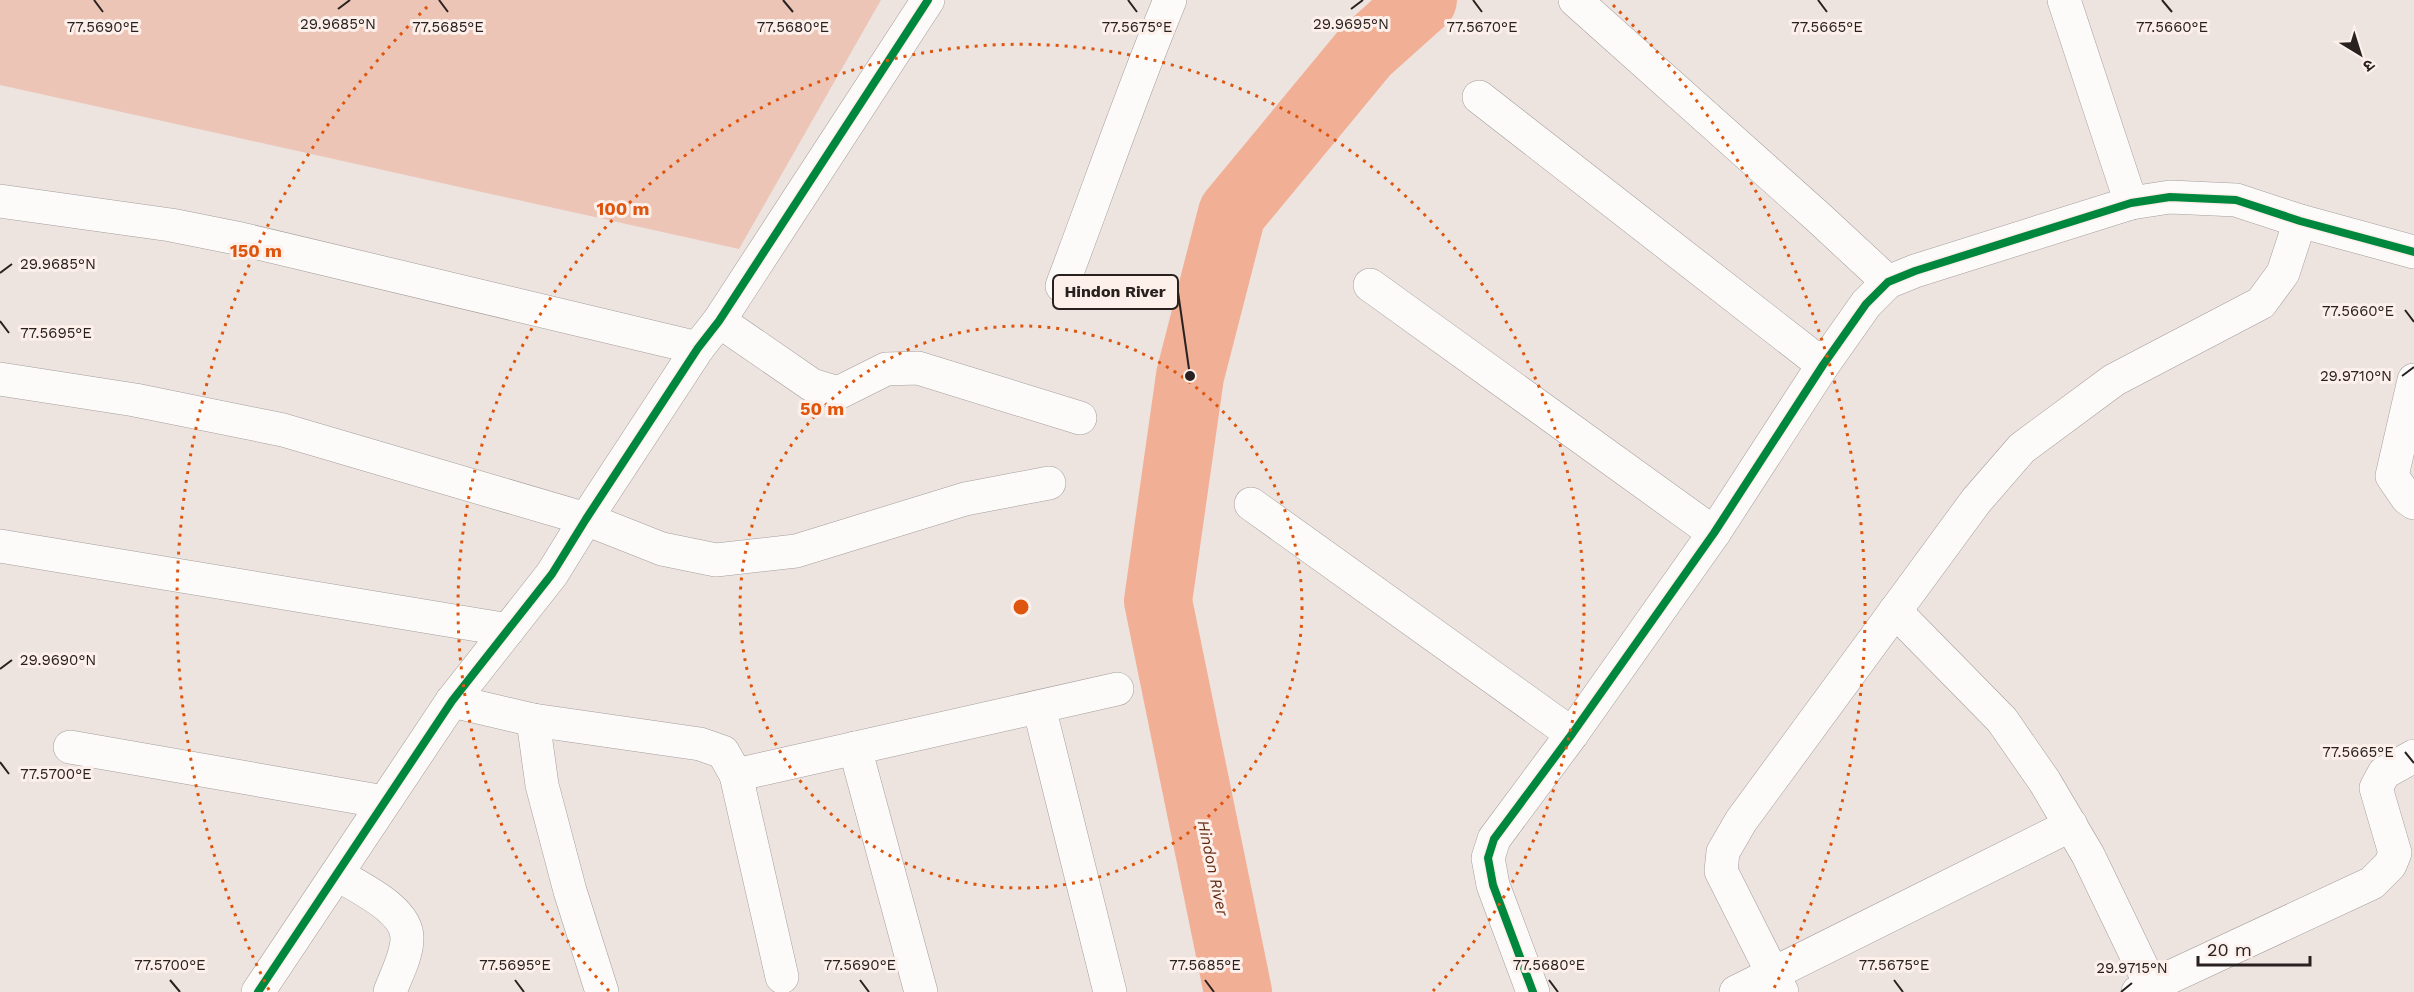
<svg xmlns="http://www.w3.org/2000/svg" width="2414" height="992" font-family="'Work Sans','Noto Sans Devanagari',sans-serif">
<rect width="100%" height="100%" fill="#ede4e0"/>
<!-- green -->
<polygon fill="#ecc5b6" points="0,0 881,0 739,249 0,85"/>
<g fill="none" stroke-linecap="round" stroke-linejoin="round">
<!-- river -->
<polyline stroke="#f1b096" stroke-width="68" points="1238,992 1158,601 1190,376 1232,213 1365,52 1423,0"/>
<!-- minor casing -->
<g stroke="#a49d9b" stroke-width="34">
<g id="minor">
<polyline points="1575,0 1818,217 1888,282"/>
<polyline points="2064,0 2131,203"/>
<polyline points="1479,97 1823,365"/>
<polyline points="0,201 171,225 241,239 698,348"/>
<polyline points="1370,285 1714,533"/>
<path d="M1062,286C1098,191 1131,94 1170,0"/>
<polyline points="719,321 812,385 838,393 886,369 918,368 1080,418"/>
<polyline points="0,379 135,400 283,430 586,519 662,549 716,560 796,551 965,499 1049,483"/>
<polyline points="2414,380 2392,476 2407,498 2414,503"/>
<polyline points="1251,504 1572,734"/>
<polyline points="0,546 508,630"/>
<polyline points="1895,611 2002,720 2045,782 2088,855 2154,992"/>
<polyline points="452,701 533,720 700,744 723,752 736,775 782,977"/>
<polyline points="1039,707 1110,992"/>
<polyline points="533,720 542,785 570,891 602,992"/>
<polyline points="70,747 384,802"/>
<polyline points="855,748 921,992"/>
<polyline points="736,775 1117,689"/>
<path d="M337,874C359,888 407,909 407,938C407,956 396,975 390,992"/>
<polyline points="258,992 452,701 552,574 586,519 698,348 719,321 928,0"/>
<polyline points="1533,992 1493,885 1488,858 1494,839 1572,734 1714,533 1823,365 1866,304 1888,282 1915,271 2131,203 2170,197 2236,200 2300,221 2414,252"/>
<polyline points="1736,992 2071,825"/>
<polyline points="1782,992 1721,871 1723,852 1741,821 1976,501 2022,448 2114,380 2261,303 2283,273 2300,221"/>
<polyline points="2138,992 2372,883 2390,865 2395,853 2376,788 2384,773 2414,756"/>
</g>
</g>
<!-- minor -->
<use href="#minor" stroke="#fcfbfa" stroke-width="33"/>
<!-- cycleway casing -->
<g stroke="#fdefea" stroke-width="11">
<g id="cycleway">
<polyline points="258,992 452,701 552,574 586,519 698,348 719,321 928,0"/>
<polyline points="1533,992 1493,885 1488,858 1494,839 1572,734 1714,533 1823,365 1866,304 1888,282 1915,271 2131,203 2170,197 2236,200 2300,221 2414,252"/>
</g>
</g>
<!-- cycleway -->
<use href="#cycleway" stroke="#00873e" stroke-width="8"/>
</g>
<!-- ticks -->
<path fill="none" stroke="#28211f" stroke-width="2" d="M94,0L103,12M439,0L448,12M783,0L793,12M1128,0L1137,12M1473,0L1482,12M1818,0L1827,12M2162,0L2172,12M338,9L350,0M1351,9L1363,0M0,273L12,264M2405,310L2414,322M0,321L9,333M2402,376L2414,367M0,669L12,660M2405,752L2414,763M0,762L9,774M170,980L180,992M515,980L524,992M860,980L869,992M1205,980L1214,992M1549,980L1558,992M1894,980L1903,992M2121,992L2132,983"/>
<!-- distance rings -->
<g fill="none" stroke="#de560d" stroke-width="3" stroke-dasharray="3 6">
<circle cx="1021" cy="607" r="281"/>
<path d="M609 991A563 563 0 1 1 1433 991"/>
<path d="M269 990A844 844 0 0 1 429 5M1613 5A844 844 0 0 1 1773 990"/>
</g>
<g text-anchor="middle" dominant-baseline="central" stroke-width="6" stroke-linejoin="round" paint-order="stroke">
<!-- water labels -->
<g font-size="16" font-style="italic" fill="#602810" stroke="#fdefea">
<text transform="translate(1213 868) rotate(78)">Hindon River</text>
</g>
</g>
<g font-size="15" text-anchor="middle" fill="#28211f" stroke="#fdefea" stroke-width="6" stroke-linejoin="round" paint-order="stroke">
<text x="338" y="29">29.9685°N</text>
<text x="1351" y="29">29.9695°N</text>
<text x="103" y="32">77.5690°E</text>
<text x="448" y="32">77.5685°E</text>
<text x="793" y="32">77.5680°E</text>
<text x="1137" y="32">77.5675°E</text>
<text x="1482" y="32">77.5670°E</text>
<text x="2172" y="32">77.5660°E</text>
<text x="1827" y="32">77.5665°E</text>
<text x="58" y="269">29.9685°N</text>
<text x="2358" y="316">77.5660°E</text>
<text x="56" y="338">77.5695°E</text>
<text x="2356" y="381">29.9710°N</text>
<text x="58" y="665">29.9690°N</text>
<text x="2358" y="757">77.5665°E</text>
<text x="56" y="779">77.5700°E</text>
<text x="170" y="970">77.5700°E</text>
<text x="515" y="970">77.5695°E</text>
<text x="860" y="970">77.5690°E</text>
<text x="1205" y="970">77.5685°E</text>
<text x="1549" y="970">77.5680°E</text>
<text x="1894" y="970">77.5675°E</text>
<text x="2132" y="973">29.9715°N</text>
</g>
<circle cx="1021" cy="607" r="9" fill="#de560d" stroke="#fdefea" stroke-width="3"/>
<g font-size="18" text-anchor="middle" font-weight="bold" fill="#de560d" stroke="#fdefea" stroke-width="6" stroke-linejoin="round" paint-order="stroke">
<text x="623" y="215">100 m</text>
<text x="256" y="257">150 m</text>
<text x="822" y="415">50 m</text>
</g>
<!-- callouts -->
<path fill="none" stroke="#28211f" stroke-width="2" d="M1190 376L1178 292"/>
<circle fill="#28211f" stroke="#fdefea" stroke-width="2" cx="1190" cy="376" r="6"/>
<rect fill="#fdefea" stroke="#28211f" stroke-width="2" x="1053" y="275" width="125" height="34" rx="6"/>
<g font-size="16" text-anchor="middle" font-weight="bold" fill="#28211f">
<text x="1115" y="297">Hindon River</text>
</g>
<!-- north arrow -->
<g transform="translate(2360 54) rotate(142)" stroke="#fdefea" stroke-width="4.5" paint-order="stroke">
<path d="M0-4.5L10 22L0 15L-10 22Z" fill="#28211f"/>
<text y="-9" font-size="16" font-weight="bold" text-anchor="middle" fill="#28211f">उ</text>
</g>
<!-- scale -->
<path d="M2198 956v9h112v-9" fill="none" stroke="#28211f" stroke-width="3"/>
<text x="2207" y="956" font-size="18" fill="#28211f" stroke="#fdefea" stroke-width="4.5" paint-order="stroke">20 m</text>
</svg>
